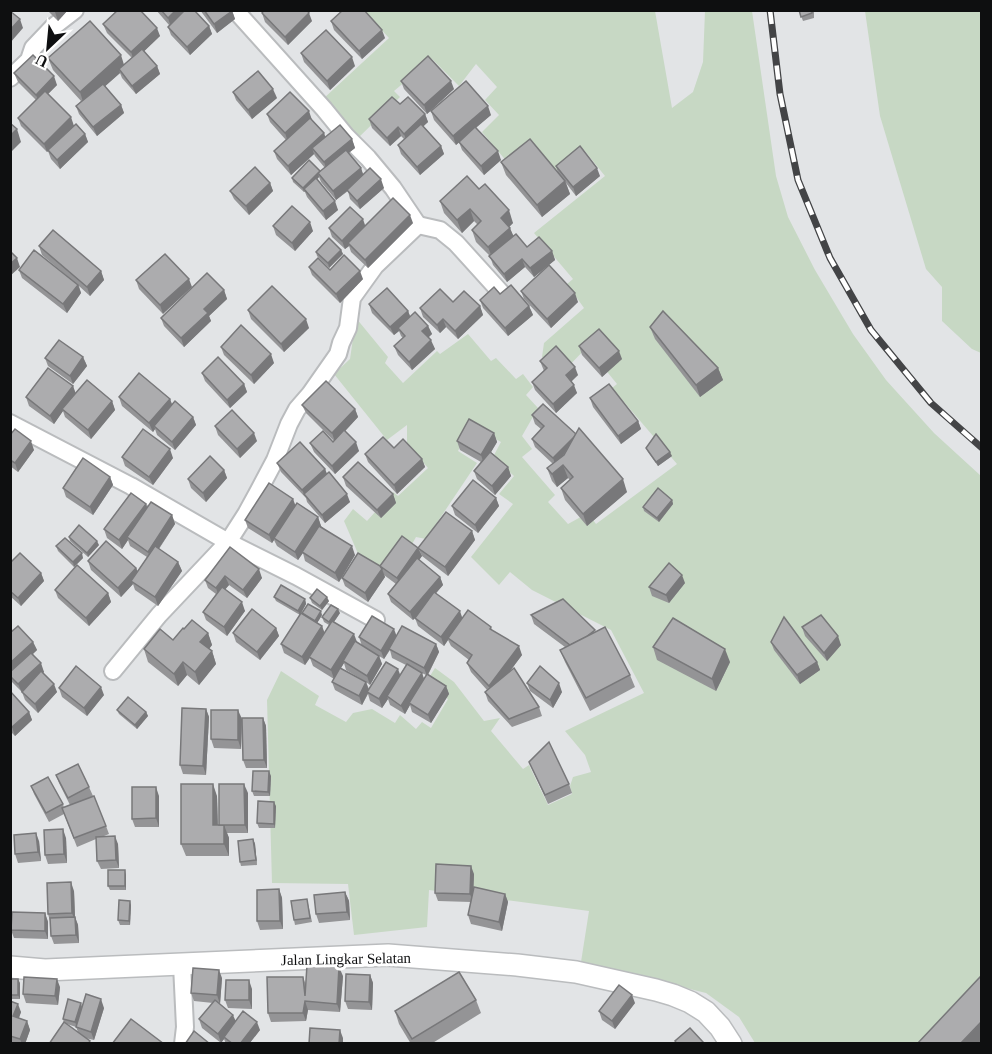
<svg xmlns="http://www.w3.org/2000/svg" width="992" height="1054" font-family="Georgia,serif">
<rect width="100%" height="100%" fill="#e2e4e6"/>
<!-- green -->
<g fill="#c7d8c4">
<polygon points="364,11 655,11 672,108 693,92 703,62 705,11 752,11 776,176 788,217 815,270 853,334 886,380 934,433 981,476 981,985 920,1043 755,1043 739,1017 706,993 581,962 589,911 429,890 427,927 354,935 348,884 272,883 267,700 281,671 319,696 315,705 346,722 353,713 372,709 395,723 400,715 416,729 422,722 431,728 448,699 425,684 435,668 454,682 484,721 500,718 491,731 523,769 529,765 548,805 572,794 570,786 573,777 591,772 585,755 565,731 644,693 611,630 532,590 510,572 499,585 471,557 513,504 499,494 514,476 493,457 501,442 471,425 458,451 477,463 426,539 416,537 411,546 383,571 359,556 344,521 353,509 367,521 393,492 398,496 428,468 407,443 407,425 387,440 334,374 350,359 356,318 388,357 385,363 403,383 437,351 440,354 468,334 491,361 496,358 516,379 523,374 533,387 526,395 538,408 522,436 532,449 522,457 555,495 548,502 568,524 588,513 596,524 677,464 612,388 617,384 587,347 566,369 551,366 542,357 544,343 584,308 567,284 573,279 534,233 605,176 584,150 557,171 508,163 482,132 499,115 485,100 497,87 476,64 459,86 432,59 394,91 400,97 357,139 323,99 389,38"/>
<polygon points="865,11 981,11 981,353 972,349 942,321 942,287 926,269 880,116"/>
</g>
<g fill="none" stroke-linecap="round" stroke-linejoin="round">
<!-- minor casing -->
<g stroke="#babcbe" stroke-width="20">
<g id="minor">
<polyline points="10,78 29,60 33,48 53,27 75,10"/>
<polyline points="418,225 440,230 456,243 505,297"/>
<polyline points="10,423 131,486 228,542 296,576 376,620"/>
<polyline points="113,671 159,615 228,542 246,514 258,492 275,460 289,424 297,409 310,394 338,354 341,343 348,328 352,298 375,266 418,225 393,188 368,158 346,136 324,109 235,10"/>
<polyline points="182,965 185,1027 183,1044"/>
</g>
</g>
<!-- tertiary casing -->
<g stroke="#babcbe" stroke-width="24">
<polyline id="tertiary" points="10,967 45,970 388,955 517,965 576,972 656,990 673,995 690,1002 706,1012 720,1027 731,1044"/>
</g>
<!-- minor -->
<use href="#minor" stroke="#fff" stroke-width="16"/>
<!-- tertiary -->
<use href="#tertiary" stroke="#fff" stroke-width="21"/>
<!-- rail casing -->
<g stroke="#434446" stroke-width="7">
<polyline id="rail" points="770,10 780,94 798,180 830,258 871,330 931,403 982,448"/>
</g>
<!-- rail -->
<use href="#rail" stroke="#fff" stroke-width="4.5" stroke-dasharray="14" stroke-linecap="butt"/>
</g>
<!-- wall -->
<g fill="#949496" fill-rule="evenodd">
<polygon points="47,10 68,10 58,21"/>
<polygon points="113,10 140,10 160,36 144,51 157,66 160,74 136,94 122,78 120,73 105,86 121,105 124,113 97,136 79,114 76,106 81,101 53,70 48,58 124,65 132,58 107,33 103,24 115,13"/>
<polygon points="156,10 194,10 209,26 212,34 190,55 171,35 168,27 169,25"/>
<polygon points="200,10 232,10 235,19 217,33"/>
<polygon points="799,10 814,10 814,18 803,21"/>
<polygon points="262,13 312,21 288,45 265,22"/>
<polygon points="331,21 385,38 362,59 334,30"/>
<polygon points="301,53 355,66 330,90 304,62"/>
<polygon points="14,73 57,85 48,94 74,126 85,134 88,142 60,169 51,159 48,151 47,152 21,126 18,118 36,100 18,82"/>
<polygon points="401,81 454,89 427,114 404,89"/>
<polygon points="233,92 277,98 252,119 236,100"/>
<polygon points="400,104 425,114 428,122 423,126 441,146 444,154 420,175 401,154 398,145 405,140 401,136 390,146 372,128 369,119"/>
<polygon points="431,111 491,115 476,127 501,160 484,175 462,150 459,142 456,145 434,120"/>
<polygon points="267,114 312,120 324,133 325,137 352,139 355,148 348,153 361,168 363,175 384,188 360,209 350,199 348,191 336,200 321,182 319,177 317,179 338,210 326,220 307,197 305,192 304,192 293,182 292,178 320,172 325,168 315,156 314,154 291,175 277,159 274,151 286,140 270,122"/>
<polygon points="501,162 558,173 556,166 600,176 576,196 566,183 570,194 542,217 506,175"/>
<polygon points="270,183 273,191 249,215 234,199 230,191"/>
<polygon points="479,189 513,223 509,227 514,237 527,247 552,251 555,260 534,277 525,267 507,282 493,265 490,256 476,242 472,230 478,225 474,221 462,233 444,213 440,201"/>
<polygon points="413,223 368,268 351,252 349,246 345,249 332,237 329,228"/>
<polygon points="273,226 313,231 295,251 276,235"/>
<polygon points="39,246 101,271 104,280 90,296 79,286 81,293 67,313 22,278 19,270 67,276 42,255"/>
<polygon points="341,250 343,254 329,268 317,256 316,252"/>
<polygon points="165,254 163,314 139,289 136,280"/>
<polygon points="309,267 330,270 363,279 340,303 312,275"/>
<polygon points="224,290 227,299 209,316 211,321 184,347 164,326 161,318"/>
<polygon points="521,291 578,302 551,328 524,299"/>
<polygon points="500,294 529,306 533,315 508,336 483,308 480,300"/>
<polygon points="453,302 480,306 483,315 458,339 446,327 440,333 423,317 420,308"/>
<polygon points="369,304 408,311 410,316 428,326 432,334 428,337 435,349 412,370 398,355 394,346 403,338 401,336 399,331 394,335 372,313"/>
<polygon points="248,310 309,328 284,352 251,319"/>
<polygon points="650,327 718,368 723,380 700,397 655,339"/>
<polygon points="579,346 622,359 602,377 582,355"/>
<polygon points="221,347 274,363 254,384 224,355"/>
<polygon points="83,357 87,366 73,384 48,366 45,358"/>
<polygon points="540,361 578,375 571,381 577,393 556,413 535,390 532,382 544,371"/>
<polygon points="202,373 244,384 247,392 230,408 205,381"/>
<polygon points="73,386 75,393 112,401 115,410 91,439 65,417 63,411 54,424 29,406 26,397"/>
<polygon points="119,397 170,399 172,405 193,417 196,425 175,450 157,435 155,429 153,432 122,406"/>
<polygon points="590,398 638,421 641,429 621,444 593,407"/>
<polygon points="302,405 355,409 358,417 345,431 359,451 335,474 314,452 310,443 333,442 334,441 306,413"/>
<polygon points="532,415 627,492 587,526 565,500 561,488 570,480 568,478 557,487 552,481 547,468 553,464 535,447 532,439 541,429 535,424"/>
<polygon points="215,426 257,441 240,458 218,435"/>
<polygon points="494,433 497,442 491,452 508,467 511,476 495,495 477,479 474,471 481,462 460,450 457,441"/>
<polygon points="10,435 34,450 18,472 10,466"/>
<polygon points="394,448 422,459 425,467 397,494 368,462 365,454"/>
<polygon points="646,448 672,456 658,466 648,452"/>
<polygon points="122,457 173,458 153,485 125,466"/>
<polygon points="277,463 325,469 327,474 350,502 325,523 307,502 306,498 281,472"/>
<polygon points="224,470 227,478 206,502 191,488 188,479"/>
<polygon points="110,477 113,485 93,515 66,497 63,488"/>
<polygon points="343,477 393,494 396,503 381,518 346,486"/>
<polygon points="496,498 499,506 478,533 455,515 452,506"/>
<polygon points="293,499 295,506 318,517 321,526 355,555 339,582 305,561 303,553 298,560 277,546 274,540 272,543 248,528 245,520"/>
<polygon points="672,500 673,504 659,522 644,511 643,507"/>
<polygon points="147,507 172,515 175,524 159,549 178,562 182,571 158,606 135,590 133,584 121,597 91,570 88,561 136,568 138,572 147,557 130,546 128,540 122,549 107,538 104,529"/>
<polygon points="472,531 475,540 448,576 422,556 418,548"/>
<polygon points="69,537 99,545 88,557 70,541"/>
<polygon points="56,546 83,558 74,567 58,551"/>
<polygon points="230,547 262,578 247,598 229,585 225,589 245,611 227,636 206,620 203,612 216,594 208,588 205,580"/>
<polygon points="418,548 422,556 419,560 440,577 443,585 436,593 462,618 491,627 492,630 522,655 510,671 539,707 542,716 512,727 488,701 485,692 487,690 471,672 467,663 469,660 451,646 448,640 444,646 418,626 415,618 413,620 391,602 388,594 396,584 384,575 385,577 368,602 345,586 342,578 380,566"/>
<polygon points="10,563 41,573 44,581 21,606 10,596"/>
<polygon points="685,583 669,603 652,596 649,587"/>
<polygon points="55,590 108,593 111,602 89,626 58,598"/>
<polygon points="274,597 305,599 306,604 300,615 276,601"/>
<polygon points="310,598 329,601 322,610 312,603"/>
<path d="M340,613L334,622L357,642L362,646L359,637L396,636L436,644L439,652L428,675L446,686L449,694L431,723L412,712L410,705L405,714L390,705L388,699L382,708L370,701L368,694L362,705L335,690L332,682L334,679L313,666L310,658L305,665L284,653L281,644L322,615L317,623L322,626L324,633L329,625L324,622L322,617ZM390,650L392,658L406,665L400,675L369,689L366,682L370,685L382,664L379,656L384,659ZM344,663L346,670L366,682L341,668ZM420,672L426,675L424,679L422,673Z"/>
<polygon points="531,615 596,632 630,675 635,687 590,711 565,662 560,650 565,647 534,624"/>
<polygon points="10,625 13,631 33,642 37,650 33,654 44,672 43,673 57,692 38,713 25,700 22,692 12,682 10,678"/>
<polygon points="802,627 841,645 827,661 805,636"/>
<polygon points="276,628 279,636 260,660 236,642 233,633"/>
<polygon points="184,629 208,633 212,645 209,649 212,651 216,664 199,685 187,675 178,686 148,662 144,649 173,640"/>
<polygon points="771,642 817,662 820,670 800,684 774,650"/>
<polygon points="653,647 730,662 716,691 657,660"/>
<polygon points="527,683 562,692 553,708 530,691"/>
<polygon points="59,688 104,695 87,716 62,697"/>
<polygon points="10,691 29,712 32,720 15,736 10,731"/>
<polygon points="206,709 209,717 206,775 183,774 180,765"/>
<polygon points="117,710 146,712 148,716 137,729 119,714"/>
<polygon points="263,718 266,726 267,768 246,768 243,760"/>
<polygon points="242,719 241,749 214,748 211,739"/>
<polygon points="529,762 569,784 572,793 548,804"/>
<polygon points="56,775 89,787 93,796 87,799 106,826 109,834 104,836 118,844 119,868 101,869 97,861 96,839 77,847 64,814 49,822 34,794 31,786 63,804 64,808 70,805 59,783"/>
<polygon points="271,776 270,796 254,796 252,791"/>
<polygon points="248,793 248,833 227,833 229,838 229,856 186,856 181,844 217,796 218,825 219,825"/>
<polygon points="159,796 159,827 135,827 132,819"/>
<polygon points="276,806 275,828 259,828 257,823"/>
<polygon points="66,838 67,863 48,864 45,855"/>
<polygon points="253,839 255,844 257,865 241,866 240,862"/>
<polygon points="39,841 41,861 18,863 15,854"/>
<polygon points="474,874 473,891 505,894 508,902 502,931 471,924 468,915 471,902 438,901 435,893"/>
<polygon points="126,875 126,890 110,890 108,886"/>
<polygon points="279,889 282,898 283,929 260,930 257,921"/>
<polygon points="74,891 75,917 78,925 79,943 54,944 51,936 50,921 48,914"/>
<polygon points="345,892 349,901 350,920 319,923 316,914"/>
<polygon points="307,899 312,922 295,925 294,920"/>
<polygon points="131,905 130,925 120,925 118,920"/>
<polygon points="45,913 48,922 48,939 14,938 11,930"/>
<polygon points="370,975 373,983 372,1010 348,1009 345,1001"/>
<polygon points="343,976 340,1012 308,1010 306,1021 271,1022 268,1013 303,977 306,985"/>
<polygon points="222,978 220,1004 219,1004 236,1021 260,1030 249,1044 226,1044 224,1039 221,1043 202,1028 199,1019 213,1003 194,1001 191,993"/>
<polygon points="10,979 20,983 20,999 10,999"/>
<polygon points="60,987 58,1005 26,1003 23,994"/>
<polygon points="252,989 252,1009 228,1008 225,1000"/>
<polygon points="476,1000 481,1013 431,1044 411,1044 399,1024 395,1011"/>
<polygon points="10,1001 21,1012 19,1018 27,1021 30,1030 25,1044 10,1043"/>
<polygon points="635,1003 615,1029 602,1020 599,1011"/>
<path d="M82,1007L104,1008L94,1040L85,1038L64,1023L63,1019ZM67,1024L76,1027L78,1032Z"/>
</g>
<!-- shaded-wall -->
<g fill="#78787a">
<polygon points="57,10 68,10 58,21 55,12"/>
<polygon points="176,10 189,10 171,27 168,18"/>
<polygon points="232,11 235,19 217,33 214,24"/>
<polygon points="309,13 312,21 288,45 285,37"/>
<polygon points="20,19 23,28 10,43 10,30"/>
<polygon points="209,26 212,34 190,55 187,47"/>
<polygon points="157,28 160,36 134,61 131,52"/>
<polygon points="382,30 385,38 362,59 359,51"/>
<polygon points="121,55 125,68 119,69 120,73 84,105 80,92"/>
<polygon points="352,57 355,66 330,90 327,81"/>
<polygon points="157,66 160,74 136,94 132,86"/>
<polygon points="54,76 57,85 39,103 36,95"/>
<polygon points="451,81 454,89 427,114 424,105"/>
<polygon points="273,89 277,98 252,119 248,110"/>
<polygon points="121,105 124,113 97,136 93,127"/>
<polygon points="488,106 491,115 456,145 453,136"/>
<polygon points="309,111 312,120 288,142 285,133"/>
<polygon points="425,114 428,122 407,142 404,134"/>
<polygon points="71,117 74,126 47,152 44,144"/>
<polygon points="398,127 401,136 390,146 387,138"/>
<polygon points="17,129 21,142 10,153 10,136"/>
<polygon points="324,133 327,142 312,148 314,154 291,175 288,166"/>
<polygon points="85,134 88,142 60,169 57,160"/>
<polygon points="352,139 355,148 327,171 324,162"/>
<polygon points="441,146 444,154 420,175 417,167"/>
<polygon points="498,151 501,160 484,175 481,166"/>
<polygon points="361,168 364,177 336,200 333,191"/>
<polygon points="597,168 600,176 576,196 573,187"/>
<polygon points="320,171 321,175 318,173 319,177 306,191 304,189 304,192 303,188"/>
<polygon points="381,179 384,188 360,209 357,201"/>
<polygon points="565,181 570,194 542,217 537,205"/>
<polygon points="270,183 273,191 249,215 246,206"/>
<polygon points="335,201 338,210 326,220 323,211"/>
<polygon points="470,209 474,221 462,233 457,220"/>
<polygon points="509,210 513,223 506,230 501,218"/>
<polygon points="410,215 413,223 368,268 365,260"/>
<polygon points="363,219 366,228 348,243 349,246 345,249 342,241"/>
<polygon points="310,222 313,231 295,251 292,243"/>
<polygon points="510,228 515,240 493,260 488,247"/>
<polygon points="341,250 343,254 329,268 328,263"/>
<polygon points="552,251 555,260 534,277 530,268"/>
<polygon points="17,258 20,267 10,276 10,264"/>
<polygon points="522,259 525,267 507,282 504,274"/>
<polygon points="101,271 104,280 90,296 87,287"/>
<polygon points="360,271 363,279 340,303 336,294"/>
<polygon points="189,279 192,287 163,314 160,305"/>
<polygon points="78,285 81,293 67,313 63,304"/>
<polygon points="224,290 227,299 209,316 211,321 184,347 181,338 204,309"/>
<polygon points="575,293 578,302 551,328 547,319"/>
<polygon points="480,306 483,315 458,339 455,331"/>
<polygon points="529,306 533,315 508,336 505,328"/>
<polygon points="408,311 411,319 398,328 399,331 394,335 390,327"/>
<polygon points="306,319 309,328 284,352 281,344"/>
<polygon points="443,319 446,327 440,333 437,325"/>
<polygon points="428,326 432,334 426,340 422,331"/>
<polygon points="431,340 435,349 412,370 409,362"/>
<polygon points="619,351 622,359 602,377 599,368"/>
<polygon points="271,354 274,363 254,384 251,375"/>
<polygon points="83,357 87,366 73,384 70,376"/>
<polygon points="575,367 578,375 569,384 566,375"/>
<polygon points="718,368 723,380 700,397 696,385"/>
<polygon points="244,384 247,392 230,408 227,400"/>
<polygon points="574,385 577,393 556,413 553,404"/>
<polygon points="73,386 76,394 62,409 63,411 54,424 50,416"/>
<polygon points="170,399 173,407 154,426 155,429 153,432 149,423"/>
<polygon points="112,401 115,410 91,439 88,430"/>
<polygon points="355,409 358,417 335,442 332,433"/>
<polygon points="193,417 196,425 175,450 172,442"/>
<polygon points="638,421 641,429 621,444 618,436"/>
<polygon points="254,433 257,441 240,458 237,449"/>
<polygon points="494,433 497,442 484,464 481,455"/>
<polygon points="576,434 556,467 553,458"/>
<polygon points="31,441 34,450 18,472 15,463"/>
<polygon points="356,442 359,451 335,474 332,466"/>
<polygon points="170,449 173,458 153,485 149,477"/>
<polygon points="670,452 672,456 658,466 656,462"/>
<polygon points="422,459 425,467 397,494 394,485"/>
<polygon points="563,465 568,478 557,487 552,474"/>
<polygon points="508,467 511,476 495,495 492,486"/>
<polygon points="325,469 328,477 304,494 306,498 302,490"/>
<polygon points="224,470 227,478 206,502 203,493"/>
<polygon points="110,477 113,485 93,515 90,507"/>
<polygon points="623,479 627,492 587,526 583,514"/>
<polygon points="347,494 350,502 325,523 322,515"/>
<polygon points="393,494 396,503 381,518 377,510"/>
<polygon points="496,498 499,506 478,533 475,525"/>
<polygon points="293,499 296,507 274,538 274,540 272,543 269,535"/>
<polygon points="672,500 673,504 659,522 657,518"/>
<polygon points="146,504 149,512 127,537 128,540 122,549 119,540"/>
<polygon points="172,515 175,524 151,560 148,552"/>
<polygon points="318,517 321,526 298,560 295,552"/>
<polygon points="472,531 475,540 448,576 445,567"/>
<polygon points="97,541 99,545 88,557 87,553"/>
<polygon points="352,546 355,555 339,582 335,573"/>
<polygon points="418,548 422,556 400,586 397,578"/>
<polygon points="82,553 83,558 74,567 73,562"/>
<polygon points="178,562 182,571 158,606 155,597"/>
<polygon points="136,568 140,577 131,581 133,584 121,597 118,588"/>
<polygon points="259,569 262,578 247,598 243,590"/>
<polygon points="382,569 385,577 368,602 365,593"/>
<polygon points="41,573 44,581 21,606 18,598"/>
<polygon points="682,575 685,583 669,603 666,595"/>
<polygon points="225,576 229,585 219,597 216,588"/>
<polygon points="440,577 443,585 413,620 410,612"/>
<polygon points="108,593 111,602 89,626 86,618"/>
<polygon points="327,597 329,601 322,610 320,606"/>
<polygon points="305,599 306,604 300,615 298,611"/>
<polygon points="242,602 245,611 227,636 224,627"/>
<polygon points="338,609 340,613 331,626 329,622"/>
<polygon points="321,611 322,615 316,625 315,621"/>
<polygon points="460,611 463,620 448,638 448,640 444,646 441,637"/>
<polygon points="322,626 325,634 305,665 302,657"/>
<polygon points="276,628 279,636 260,660 257,652"/>
<polygon points="394,629 397,637 384,659 381,651"/>
<polygon points="208,633 212,645 205,654 200,642"/>
<polygon points="354,634 357,642 343,661 344,663 334,679 331,670"/>
<polygon points="838,636 841,645 827,661 824,653"/>
<polygon points="33,642 37,650 10,675 10,663"/>
<polygon points="436,644 439,652 427,676 424,668"/>
<polygon points="519,646 522,655 492,695 489,686"/>
<polygon points="725,649 730,662 716,691 712,679"/>
<polygon points="212,651 216,664 199,685 195,672"/>
<polygon points="379,656 382,664 370,685 367,676"/>
<polygon points="183,662 187,675 178,686 174,674"/>
<polygon points="817,662 820,670 800,684 797,675"/>
<polygon points="41,663 44,672 22,693 18,684"/>
<polygon points="398,669 401,677 387,696 388,699 382,708 379,699"/>
<polygon points="422,673 425,682 409,703 410,705 405,714 401,706"/>
<polygon points="366,682 369,691 362,705 359,696"/>
<polygon points="559,683 562,692 553,708 550,700"/>
<polygon points="54,684 57,692 38,713 35,704"/>
<polygon points="446,686 449,694 431,723 428,715"/>
<polygon points="101,687 104,695 87,716 84,708"/>
<polygon points="206,709 209,717 206,775 203,766"/>
<polygon points="238,710 242,719 241,749 238,740"/>
<polygon points="29,712 32,720 15,736 12,727"/>
<polygon points="146,712 148,716 137,729 135,725"/>
<polygon points="263,718 266,726 267,768 264,760"/>
<polygon points="269,771 271,776 270,796 268,792"/>
<polygon points="213,784 217,796 218,838 213,825"/>
<polygon points="244,784 248,793 248,833 245,825"/>
<polygon points="156,787 159,796 159,827 156,818"/>
<polygon points="274,802 276,806 275,828 274,824"/>
<polygon points="224,825 229,838 229,856 224,844"/>
<polygon points="63,829 66,838 67,863 64,854"/>
<polygon points="36,833 39,841 41,861 38,852"/>
<polygon points="115,836 118,844 119,868 116,860"/>
<polygon points="253,839 255,844 257,865 256,860"/>
<polygon points="471,866 474,874 473,902 470,894"/>
<polygon points="125,870 126,875 126,890 125,886"/>
<polygon points="71,882 74,891 75,917 78,925 79,943 76,935 75,921 72,913"/>
<polygon points="279,889 282,898 283,929 280,921"/>
<polygon points="345,892 349,901 350,920 347,912"/>
<polygon points="505,894 508,902 502,931 499,922"/>
<polygon points="130,901 131,905 130,925 129,921"/>
<polygon points="45,913 48,922 48,939 45,931"/>
<polygon points="339,967 343,976 340,1012 337,1004"/>
<polygon points="219,970 222,978 220,1004 217,995"/>
<polygon points="370,975 373,983 372,1010 369,1002"/>
<polygon points="18,979 20,983 20,999 18,995"/>
<polygon points="57,979 60,987 58,1005 55,996"/>
<polygon points="249,980 252,989 252,1009 249,1000"/>
<polygon points="632,995 635,1003 615,1029 612,1021"/>
<polygon points="101,999 104,1008 94,1040 91,1032"/>
<polygon points="305,1001 308,1010 306,1021 303,1013"/>
<polygon points="81,1003 82,1007 77,1027 75,1022"/>
<polygon points="18,1004 21,1012 16,1025 13,1016"/>
<polygon points="233,1015 237,1024 224,1037 224,1039 221,1043 218,1034"/>
<polygon points="27,1021 30,1030 25,1044 22,1044 20,1039"/>
<polygon points="257,1022 260,1030 249,1044 240,1044"/>
<polygon points="981,1022 981,1044 960,1044"/>
<polygon points="340,1030 343,1038 343,1044 339,1044"/>
</g>
<!-- building -->
<g fill="#acacae" stroke="#78787a" stroke-width="1.5">
<polygon points="118,10 140,10 157,28 131,52 103,24"/>
<polygon points="161,10 176,10 168,18"/>
<polygon points="185,10 194,10 209,26 187,47 168,27"/>
<polygon points="204,10 232,10 232,11 214,24"/>
<polygon points="264,10 307,10 309,13 285,37 262,13"/>
<polygon points="343,10 364,10 382,30 359,51 331,21"/>
<polygon points="799,10 812,10 812,13 801,17"/>
<polygon points="10,11 20,19 10,30"/>
<polygon points="90,21 121,55 80,92 48,58"/>
<polygon points="326,30 352,57 327,81 301,53"/>
<polygon points="142,49 157,66 132,86 119,69"/>
<polygon points="33,55 54,76 36,95 14,73"/>
<polygon points="428,56 451,81 424,105 401,81"/>
<polygon points="258,71 273,89 248,110 233,92"/>
<polygon points="466,81 488,106 453,136 431,111"/>
<polygon points="103,84 121,105 93,127 76,106"/>
<polygon points="45,91 71,117 44,144 18,118"/>
<polygon points="290,92 309,111 285,133 267,114"/>
<polygon points="392,97 400,104 408,97 425,114 404,134 398,127 387,138 369,119"/>
<polygon points="310,118 324,133 288,166 274,151"/>
<polygon points="10,123 17,129 10,136"/>
<polygon points="76,124 85,134 57,160 48,150"/>
<polygon points="421,124 441,146 417,167 398,145"/>
<polygon points="340,125 352,139 324,162 312,148"/>
<polygon points="475,127 498,151 481,166 459,142"/>
<polygon points="530,139 565,181 537,205 501,162"/>
<polygon points="580,146 597,168 573,187 556,166"/>
<polygon points="346,150 361,168 333,191 318,173"/>
<polygon points="309,160 320,171 303,188 292,178"/>
<polygon points="255,167 270,183 246,206 230,191"/>
<polygon points="370,168 381,179 357,201 347,190"/>
<polygon points="467,176 479,189 485,184 509,210 501,218 510,228 488,247 472,230 481,221 470,209 457,220 440,201"/>
<polygon points="316,178 335,201 323,211 304,189"/>
<polygon points="393,198 410,215 365,260 348,243"/>
<polygon points="292,206 310,222 292,243 273,226"/>
<polygon points="350,207 363,219 342,241 329,228"/>
<polygon points="53,230 101,271 87,287 39,246"/>
<polygon points="516,234 527,247 539,237 552,251 530,268 522,259 504,274 489,256"/>
<polygon points="329,238 341,250 328,263 316,252"/>
<polygon points="34,250 78,285 63,304 19,270"/>
<polygon points="10,251 17,258 10,264"/>
<polygon points="165,254 189,279 160,305 136,280"/>
<polygon points="344,255 360,271 336,294 309,267 318,258 330,270"/>
<polygon points="549,265 575,293 547,319 521,291"/>
<polygon points="207,273 224,290 204,309 208,313 181,338 161,318"/>
<polygon points="511,285 529,306 505,328 480,300 494,287 500,294"/>
<polygon points="272,286 306,319 281,344 248,310"/>
<polygon points="387,288 408,311 390,327 369,304"/>
<polygon points="440,289 453,302 464,291 480,306 455,331 443,319 437,325 420,308"/>
<polygon points="663,311 718,368 696,385 650,327"/>
<polygon points="415,312 428,326 422,331 431,340 409,362 394,346 405,336 398,328"/>
<polygon points="241,325 271,354 251,375 221,347"/>
<polygon points="599,329 619,351 599,368 579,346"/>
<polygon points="59,340 83,357 70,376 45,358"/>
<polygon points="556,346 575,367 566,375 574,385 553,404 532,382 547,368 540,361"/>
<polygon points="218,357 244,384 227,400 202,373"/>
<polygon points="48,368 73,386 50,416 26,397"/>
<polygon points="139,373 170,399 149,423 119,397"/>
<polygon points="87,380 112,401 88,430 62,409"/>
<polygon points="326,381 355,409 332,433 302,405"/>
<polygon points="609,384 638,421 618,436 590,398"/>
<polygon points="175,401 193,417 172,442 154,426"/>
<polygon points="543,404 576,434 574,437 553,458 532,439 544,426 532,415"/>
<polygon points="232,410 254,433 237,449 215,426"/>
<polygon points="469,419 494,433 481,455 457,441"/>
<polygon points="579,428 623,479 583,514 561,488 573,477 563,465 552,474 547,468 564,455"/>
<polygon points="15,429 31,441 15,463 10,460 10,435"/>
<polygon points="143,429 170,449 149,477 122,457"/>
<polygon points="344,430 356,442 332,466 310,443 323,431 333,442"/>
<polygon points="656,434 670,452 656,462 646,448"/>
<polygon points="383,437 394,448 403,439 422,459 394,485 365,454"/>
<polygon points="300,442 325,469 302,490 277,463"/>
<polygon points="490,452 508,467 492,486 474,471"/>
<polygon points="210,456 224,470 203,493 188,479"/>
<polygon points="83,458 110,477 90,507 63,488"/>
<polygon points="358,462 393,494 377,510 343,477"/>
<polygon points="329,472 347,494 322,515 304,494"/>
<polygon points="473,480 496,498 475,525 452,506"/>
<polygon points="269,483 293,499 269,535 245,520"/>
<polygon points="658,488 672,500 657,518 643,507"/>
<polygon points="131,493 146,504 119,540 104,529"/>
<polygon points="151,502 172,515 148,552 127,537"/>
<polygon points="297,503 318,517 295,552 274,538"/>
<polygon points="446,512 472,531 445,567 418,548"/>
<polygon points="79,525 97,541 87,553 69,537"/>
<polygon points="319,526 352,546 335,573 302,552"/>
<polygon points="402,536 418,548 397,578 380,566 382,569 365,593 342,578 358,553 380,566"/>
<polygon points="65,538 82,553 73,562 56,546"/>
<polygon points="106,541 136,568 118,588 88,561"/>
<polygon points="155,546 178,562 155,597 131,581"/>
<polygon points="230,547 259,569 243,590 225,576 216,588 205,580"/>
<polygon points="20,553 41,573 18,598 10,591 10,563"/>
<polygon points="417,558 440,577 410,612 388,594"/>
<polygon points="669,563 682,575 666,595 649,587"/>
<polygon points="77,565 108,593 86,618 55,590"/>
<polygon points="281,585 305,599 298,611 274,597"/>
<polygon points="222,587 242,602 224,627 203,612"/>
<polygon points="317,589 327,597 320,606 310,598"/>
<polygon points="434,592 460,611 441,637 415,618"/>
<polygon points="563,599 595,630 586,637 570,645 531,615"/>
<polygon points="308,604 321,611 315,621 302,613"/>
<polygon points="331,605 338,609 329,622 322,617"/>
<polygon points="252,609 276,628 257,652 233,633"/>
<polygon points="468,610 491,627 490,629 519,646 489,686 467,663 472,655 448,638"/>
<polygon points="301,613 322,626 302,657 281,644"/>
<polygon points="821,615 838,636 824,653 802,627"/>
<polygon points="372,616 394,629 381,651 359,637"/>
<polygon points="784,617 817,662 797,675 771,642"/>
<polygon points="673,618 725,649 712,679 653,647"/>
<polygon points="192,620 208,633 200,642 212,651 195,672 183,662 174,674 144,649 160,629 173,640 183,628 184,629"/>
<polygon points="332,621 354,634 331,670 309,657"/>
<polygon points="18,626 33,642 10,663 10,633"/>
<polygon points="402,626 436,644 424,668 389,649"/>
<polygon points="605,627 630,675 586,698 560,650"/>
<polygon points="355,641 379,656 367,676 343,661"/>
<polygon points="31,653 41,663 18,684 10,676 10,672"/>
<polygon points="386,662 398,669 379,699 367,692"/>
<polygon points="407,664 422,673 401,706 387,696"/>
<polygon points="76,666 101,687 84,708 59,688"/>
<polygon points="540,666 559,683 550,700 527,683"/>
<polygon points="340,668 366,682 359,696 332,682"/>
<polygon points="514,668 539,707 509,719 485,692"/>
<polygon points="41,671 54,684 35,704 22,692"/>
<polygon points="427,674 446,686 428,715 409,703"/>
<polygon points="10,691 29,712 12,727 10,726"/>
<polygon points="128,697 146,712 135,725 117,710"/>
<polygon points="182,708 206,709 203,766 180,765"/>
<polygon points="211,710 238,710 238,740 211,739"/>
<polygon points="242,718 263,718 264,760 243,760"/>
<polygon points="549,742 569,784 545,795 529,762"/>
<polygon points="78,764 89,787 68,798 56,775"/>
<polygon points="253,771 269,771 268,792 252,791"/>
<polygon points="48,777 63,804 46,813 31,786"/>
<polygon points="181,784 213,784 213,825 224,825 224,844 181,844"/>
<polygon points="219,784 244,784 245,825 219,825"/>
<polygon points="132,787 156,787 156,818 132,819"/>
<polygon points="94,796 106,826 74,838 62,808"/>
<polygon points="258,801 274,802 274,824 257,823"/>
<polygon points="63,829 64,854 45,855 44,830"/>
<polygon points="36,833 38,852 15,854 14,835"/>
<polygon points="115,836 116,860 97,861 96,837"/>
<polygon points="253,839 256,860 240,862 238,841"/>
<polygon points="436,864 471,866 470,894 435,893"/>
<rect x="108" y="870" width="17" height="16"/>
<polygon points="71,882 72,913 48,914 47,883"/>
<polygon points="474,887 505,894 499,922 468,915"/>
<polygon points="279,889 280,921 257,921 257,890"/>
<polygon points="345,892 347,912 316,914 314,895"/>
<polygon points="307,899 310,918 294,920 291,901"/>
<polygon points="119,900 130,901 129,921 118,920"/>
<polygon points="12,912 45,913 45,931 11,930"/>
<polygon points="75,917 76,935 51,936 50,918"/>
<polygon points="307,965 339,967 337,1004 305,1001 303,1013 268,1013 267,977 303,977 305,996"/>
<polygon points="193,968 219,970 217,995 191,993"/>
<polygon points="459,972 476,1000 412,1039 395,1011"/>
<polygon points="346,974 370,975 369,1002 345,1001"/>
<polygon points="981,976 981,1022 960,1044 917,1044"/>
<polygon points="24,977 57,979 55,996 23,994"/>
<rect x="10" y="979" width="8" height="16"/>
<polygon points="226,980 249,980 249,1000 225,1000"/>
<polygon points="619,985 632,995 612,1021 599,1011"/>
<polygon points="86,994 101,999 91,1032 76,1027"/>
<polygon points="68,999 81,1003 75,1022 63,1019"/>
<polygon points="215,1000 233,1015 218,1034 199,1019"/>
<polygon points="10,1001 18,1004 13,1016 27,1021 20,1039 10,1036"/>
<polygon points="243,1011 257,1022 240,1044 233,1044 224,1037"/>
<polygon points="131,1019 164,1044 112,1044"/>
<polygon points="64,1022 90,1041 88,1044 49,1044"/>
<polygon points="310,1028 340,1030 339,1044 309,1044"/>
<polygon points="690,1028 703,1042 701,1044 677,1044 675,1041"/>
<polygon points="194,1031 210,1044 185,1044"/>
</g>
<g text-anchor="middle" dominant-baseline="central" stroke-width="6" stroke-linejoin="round" paint-order="stroke">
<!-- street labels -->
<g font-size="15" fill="#0e0f10" stroke="#fff">
<text transform="translate(346 959) rotate(-1)">Jalan Lingkar Selatan</text>
</g>
</g>
<!-- border -->
<rect width="992" height="1054" fill="none" stroke="#0e0f10" stroke-width="24"/>
<!-- north arrow -->
<g transform="translate(48 48) rotate(206)" stroke="#ffffff" stroke-width="4.5" paint-order="stroke">
<path d="M0-4.5L10 22L0 15L-10 22Z" fill="#0e0f10"/>
<text y="-9" font-size="16" font-weight="bold" text-anchor="middle" fill="#0e0f10">U</text>
</g>
</svg>
